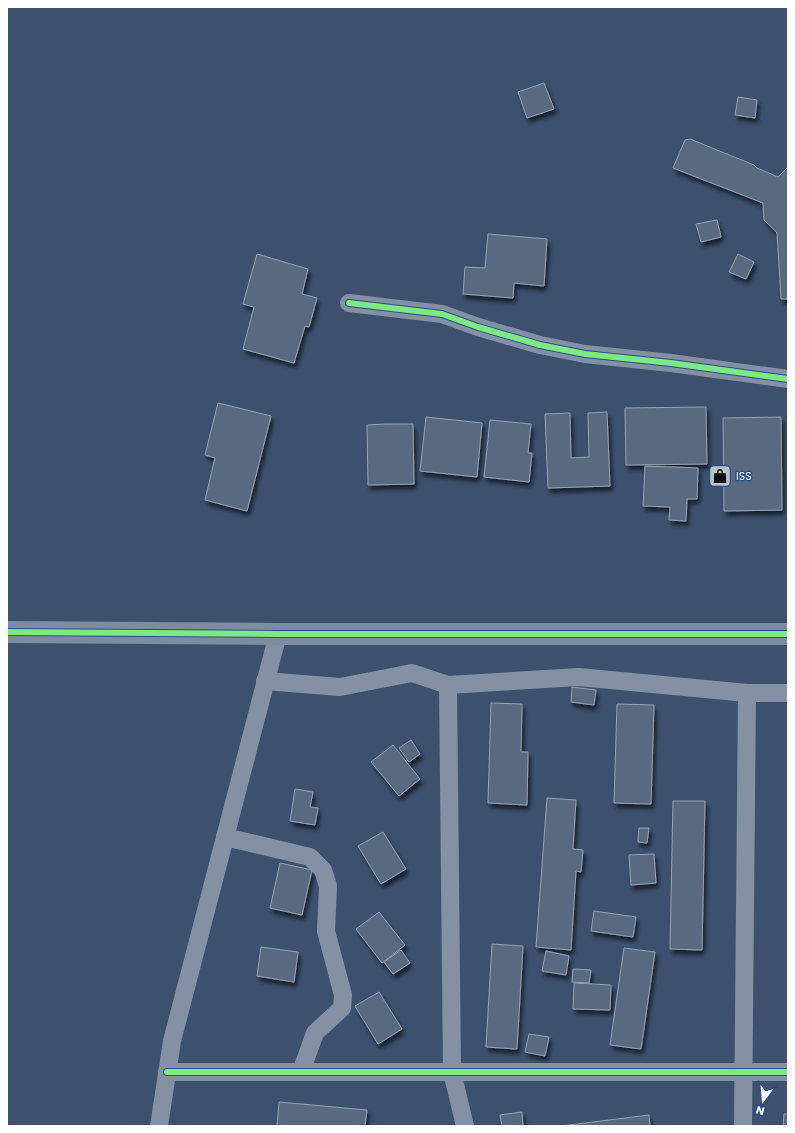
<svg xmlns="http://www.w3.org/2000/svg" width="795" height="1133" font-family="Poppins,sans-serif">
<defs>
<filter id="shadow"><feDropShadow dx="2.5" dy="4.5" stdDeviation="2" flood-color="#0009"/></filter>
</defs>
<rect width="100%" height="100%" fill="#3d516f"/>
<!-- building -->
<g fill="#586980" stroke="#97a2b3" filter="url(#shadow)">
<polygon points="544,83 554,109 527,118 518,92"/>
<polygon points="738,97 757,100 755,118 735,115"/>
<polygon points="690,139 754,165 757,168 778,177 788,167 788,299 781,299 777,233 764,220 763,203 673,168 685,140"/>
<polygon points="717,220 721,237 701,242 696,224"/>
<polygon points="488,234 547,239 544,286 514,283 513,298 463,294 465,267 485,268"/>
<polygon points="257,254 308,269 302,294 317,298 309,327 305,326 294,363 243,349 254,307 243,304"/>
<polygon points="738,254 754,262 746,279 729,272"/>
<polygon points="218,403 271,416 247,511 205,500 215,458 205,455"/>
<polygon points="706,407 707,464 626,465 625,408"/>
<polygon points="607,412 610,486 548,488 545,414 570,413 571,458 589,457 588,413"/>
<polygon points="426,417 482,423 477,477 420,471"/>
<polygon points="781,417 782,510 724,511 723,418"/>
<polygon points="490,420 531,424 528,453 532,453 529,482 484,477"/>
<polygon points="385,424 413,424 414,484 368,485 367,425"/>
<polygon points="645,466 698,468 697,499 687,499 686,521 669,520 670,507 643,506"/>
<polygon points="572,687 596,690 594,705 571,702"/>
<polygon points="491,703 522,704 521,752 528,752 527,805 488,803"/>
<polygon points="617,704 654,705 651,804 614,803"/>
<polygon points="411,740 420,754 409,762 399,748"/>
<polygon points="393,745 420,779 399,796 371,762"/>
<polygon points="295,789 313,792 310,807 318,808 315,825 290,821"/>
<polygon points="547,798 576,800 573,849 583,850 581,872 576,871 571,950 536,947"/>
<polygon points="673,801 705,801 702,950 670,949"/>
<polygon points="639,828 649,828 647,843 638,842"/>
<polygon points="383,832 406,869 381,884 358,846"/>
<polygon points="654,854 656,883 631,885 629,855"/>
<polygon points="280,863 312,870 302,915 270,908"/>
<polygon points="594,911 636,917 633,937 591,931"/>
<polygon points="379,912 405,945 382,963 356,929"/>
<polygon points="492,944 523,946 517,1049 486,1047"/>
<polygon points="261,947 298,952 294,982 257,976"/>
<polygon points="624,948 655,952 641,1049 610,1045"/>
<polygon points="401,950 410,963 393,974 384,962"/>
<polygon points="546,951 569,956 566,975 542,971"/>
<polygon points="573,969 591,970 589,983 572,982"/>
<polygon points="574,983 611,985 610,1010 573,1009"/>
<polygon points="379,992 402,1029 378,1044 355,1006"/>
<polygon points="529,1034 549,1037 545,1056 525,1052"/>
<polygon points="279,1102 367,1110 365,1126 277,1126"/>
<polygon points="522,1112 523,1126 502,1126 500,1115"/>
<polygon points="784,1114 788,1114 788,1126 783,1126"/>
<polygon points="649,1115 650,1126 561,1126"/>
</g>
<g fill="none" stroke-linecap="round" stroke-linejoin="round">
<!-- street -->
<g stroke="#8491a5" stroke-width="18">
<polyline points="349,303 442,314 478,327 540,345 585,354 671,363 788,379"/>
<polyline points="265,681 340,687 412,673 448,685 579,677 747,693 788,693"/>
<polyline points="448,685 452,1072 465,1126"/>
<polyline points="225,837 310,857 323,870 328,886 326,931 343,995 342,1008 315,1033 301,1072"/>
<polyline points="167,1072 788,1072"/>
<polyline points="159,1126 172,1041 278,634"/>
<polyline points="743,1126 747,693"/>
</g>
<!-- secondary -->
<polyline stroke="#7e8ca1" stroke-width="22" points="7,632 278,634 788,634"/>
<!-- cycleway casing -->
<g stroke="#294d83" stroke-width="8">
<g id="cycleway">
<polyline points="349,303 442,314 478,327 540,345 585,354 671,363 788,379"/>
<polyline points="7,632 278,634 788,634"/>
<polyline points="167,1072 788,1072"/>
</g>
</g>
<!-- cycleway -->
<use href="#cycleway" stroke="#7ce984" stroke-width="6"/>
</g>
<!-- icons -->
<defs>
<g id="shop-square" transform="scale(1.15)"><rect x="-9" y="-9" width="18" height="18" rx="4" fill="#bbc2cd" stroke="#294d83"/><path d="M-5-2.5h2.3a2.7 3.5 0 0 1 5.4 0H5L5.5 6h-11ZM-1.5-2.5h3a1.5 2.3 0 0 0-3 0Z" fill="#111"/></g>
</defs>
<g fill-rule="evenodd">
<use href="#shop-square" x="720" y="476"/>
</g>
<g text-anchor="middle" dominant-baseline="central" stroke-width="3" stroke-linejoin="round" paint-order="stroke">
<!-- poi labels -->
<g font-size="11" fill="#fff" stroke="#294d83" text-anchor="start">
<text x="736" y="476">ISS</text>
</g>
</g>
<!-- border -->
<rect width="795" height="1133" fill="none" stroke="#ffffff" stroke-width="16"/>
<!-- north arrow -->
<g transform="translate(763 1101) rotate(196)" stroke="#294d83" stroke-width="3" paint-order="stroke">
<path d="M0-3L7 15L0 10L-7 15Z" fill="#ffffff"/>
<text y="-6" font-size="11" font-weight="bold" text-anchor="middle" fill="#ffffff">N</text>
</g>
</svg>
